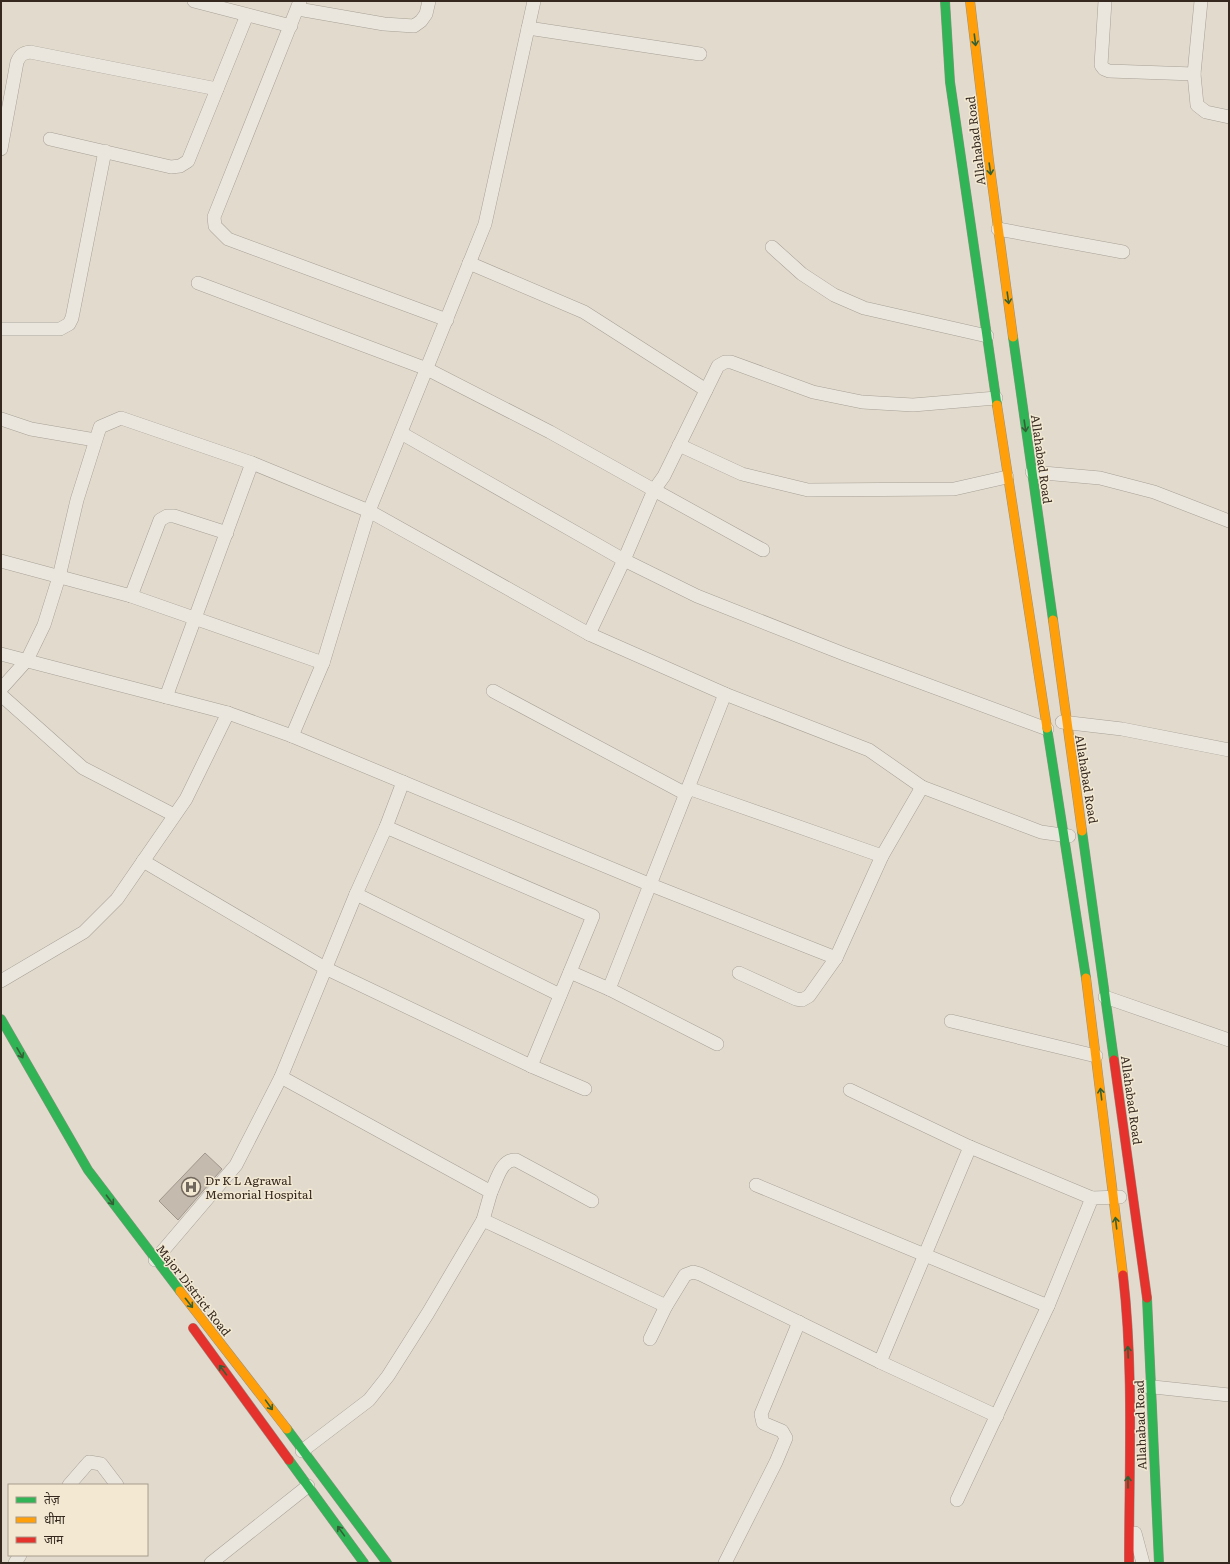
<svg xmlns="http://www.w3.org/2000/svg" width="1230" height="1564" font-family="Literata,'Noto Sans Devanagari',serif">
<rect width="100%" height="100%" fill="#e2dbcd"/>
<!-- building -->
<polygon fill="#c5baae" stroke="#a2978d" points="205,1153 222,1169 178,1220 159,1201"/>
<g fill="none" stroke-linecap="round" stroke-linejoin="round">
<!-- street casing -->
<g stroke="#a7a096" stroke-width="14">
<g id="street">
<polyline points="194,1 291,26"/>
<polyline points="300,1 214,217 215,226 228,239 447,320"/>
<polyline points="1105,1 1101,65 1104,69 1109,71 1194,74"/>
<polyline points="1201,1 1194,74 1197,105 1206,112 1229,117"/>
<polyline points="298,9 384,24 414,26 421,21 426,14 429,1"/>
<polyline points="528,28 700,54"/>
<polyline points="50,139 171,167 180,166 188,161 247,15"/>
<path d="M1,149L17,62C20,55 23,53 30,52L217,89"/>
<polyline points="998,229 1123,252"/>
<polyline points="772,247 802,274 834,295 864,308 987,336"/>
<polyline points="469,263 584,312 706,390"/>
<polyline points="198,283 427,369 550,432 654,490 664,476 718,366 725,362 731,362 813,392 862,402 913,405 996,398"/>
<polyline points="1,329 60,329 69,324 72,318 105,151"/>
<polyline points="1,419 31,429 95,440"/>
<polyline points="401,433 624,560 697,596 844,654 1047,729"/>
<polyline points="679,445 742,474 808,490 954,489 1007,477"/>
<polyline points="1032,472 1100,478 1154,492 1229,521"/>
<polyline points="1,561 131,596 323,663"/>
<polyline points="131,596 160,520 167,516 174,516 227,533"/>
<polyline points="589,634 624,560 654,490 763,550"/>
<polyline points="1,654 228,713 292,736 651,885 836,958"/>
<polyline points="1,689 27,660 44,625 59,577 77,500 100,427 121,418 252,463 369,511 589,634 725,694 869,750 922,787"/>
<polyline points="493,691 686,794"/>
<polyline points="1,695 83,768 174,815"/>
<polyline points="166,697 252,463"/>
<polyline points="1062,722 1122,729 1229,750"/>
<polyline points="292,736 323,663 369,511 485,224 534,1"/>
<polyline points="688,788 882,856"/>
<polyline points="386,827 403,782"/>
<polyline points="143,861 325,968 531,1066 585,1089"/>
<polyline points="356,894 560,995"/>
<polyline points="570,972 609,989"/>
<polyline points="739,973 796,999 802,1000 809,996 836,958 882,856 922,787 1041,832 1069,836"/>
<polyline points="1,981 84,932 117,899 186,799 228,713"/>
<polyline points="1105,997 1229,1040"/>
<polyline points="951,1021 1096,1056"/>
<polyline points="717,1044 609,989 725,694"/>
<polyline points="281,1077 491,1192 483,1220 666,1306"/>
<polyline points="850,1090 970,1147 1092,1198"/>
<polyline points="756,1185 1048,1306"/>
<path d="M491,1192C497,1180 501,1159 516,1160L592,1201"/>
<polyline points="155,1260 236,1165 281,1077 356,894 386,827 593,916 531,1066"/>
<polyline points="650,1339 666,1306 685,1275 693,1272 700,1274 880,1362 997,1416"/>
<polyline points="880,1362 970,1147"/>
<polyline points="1144,1386 1229,1395"/>
<polyline points="302,1451 369,1400 388,1376 428,1313 483,1220"/>
<polyline points="69,1485 89,1462 101,1464 117,1485"/>
<polyline points="957,1500 1048,1306 1092,1198 1120,1197"/>
<polyline points="1135,1533 1143,1563"/>
<polyline points="15,1563 20,1555"/>
<polyline points="211,1563 308,1486"/>
<polyline points="725,1563 776,1462 786,1438 782,1431 763,1423 761,1414 799,1322"/>
</g>
</g>
<!-- fast casing -->
<g stroke="#979086" stroke-width="10">
<g id="fast">
<polyline points="945,1 950,82 997,405"/>
<polyline points="1013,337 1053,620"/>
<polyline points="1047,728 1086,978"/>
<polyline points="1082,831 1114,1060"/>
<polyline points="1,1019 88,1170 180,1291"/>
<polyline points="1147,1298 1159,1563"/>
<polyline points="287,1429 387,1563"/>
<polyline points="289,1460 364,1563"/>
</g>
</g>
<!-- slow casing -->
<g stroke="#979086" stroke-width="10">
<g id="slow">
<polyline points="970,1 989,161 1013,337"/>
<polyline points="997,405 1047,728"/>
<polyline points="1053,620 1082,831"/>
<polyline points="1086,978 1123,1275"/>
<polyline points="180,1291 287,1429"/>
</g>
</g>
<!-- jam casing -->
<g stroke="#979086" stroke-width="10">
<g id="jam">
<polyline points="1114,1060 1147,1298"/>
<path d="M1123,1275C1134,1370 1129,1468 1129,1563"/>
<polyline points="193,1328 289,1460"/>
</g>
</g>
<!-- street -->
<use href="#street" stroke="#eae6de" stroke-width="13"/>
<!-- fast -->
<use href="#fast" stroke="#30b455" stroke-width="9"/>
<!-- slow -->
<use href="#slow" stroke="#ff9f0a" stroke-width="9"/>
<!-- jam -->
<use href="#jam" stroke="#e5322d" stroke-width="9"/>
</g>
<!-- one-way arrows -->
<defs><path id="oneway-shaft" d="M-6 0H5M1.5-3L5.5 0L1.5 3" fill="none" stroke-width="1.6" stroke-linecap="round" stroke-linejoin="round"/></defs>
<g stroke="#336135">
<use href="#oneway-shaft" transform="translate(975 40) rotate(83)"/>
<use href="#oneway-shaft" transform="translate(990 169) rotate(82)"/>
<use href="#oneway-shaft" transform="translate(1008 298) rotate(82)"/>
<use href="#oneway-shaft" transform="translate(1025 426) rotate(82)"/>
<use href="#oneway-shaft" transform="translate(20 1053) rotate(60)"/>
<use href="#oneway-shaft" transform="translate(1101 1094) rotate(-97)"/>
<use href="#oneway-shaft" transform="translate(110 1200) rotate(53)"/>
<use href="#oneway-shaft" transform="translate(1116 1223) rotate(-97)"/>
<use href="#oneway-shaft" transform="translate(189 1303) rotate(52)"/>
<use href="#oneway-shaft" transform="translate(1128 1352) rotate(-92)"/>
<use href="#oneway-shaft" transform="translate(223 1370) rotate(-126)"/>
<use href="#oneway-shaft" transform="translate(269 1405) rotate(54)"/>
<use href="#oneway-shaft" transform="translate(1128 1482) rotate(-90)"/>
<use href="#oneway-shaft" transform="translate(341 1531) rotate(-126)"/>
</g>
<!-- icons -->
<defs>
<g id="hospital-ring" transform="scale(1)"><circle r="9.5" fill="#f3e9d3" stroke="#72675c" stroke-width="1.5"/><path d="M-5-5h3v3.5h4V-5h3V5h-3V1.5h-4V5h-3Z" fill="#72675c"/></g>
</defs>
<g fill-rule="evenodd">
<use href="#hospital-ring" x="191" y="1187"/>
</g>
<g text-anchor="middle" dominant-baseline="central" stroke-width="3" stroke-linejoin="round" paint-order="stroke">
<!-- street labels -->
<g font-size="12" fill="#35291f" stroke="#f3e9d3">
<text transform="translate(975 141) rotate(-97)">Allahabad Road</text>
<text transform="translate(1042 459) rotate(82)">Allahabad Road</text>
<text transform="translate(1087 779) rotate(81)">Allahabad Road</text>
<text transform="translate(1132 1100) rotate(82)">Allahabad Road</text>
<text transform="translate(194 1290) rotate(52)">Major District Road</text>
<text transform="translate(1140 1425) rotate(-92)">Allahabad Road</text>
</g>
<!-- poi labels -->
<g font-size="12" fill="#35291f" stroke="#f3e9d3" text-anchor="start">
<text x="205" y="1180">Dr K L Agrawal<tspan x="205" dy="14">Memorial Hospital</tspan></text>
</g>
</g>
<!-- border -->
<rect width="1230" height="1564" fill="none" stroke="#35291f" stroke-width="4"/>
<!-- legend -->
<rect x="8" y="1484" width="140" height="72" fill="#f3e9d3" stroke="#a79c8b"/>
<rect x="16" y="1497" width="20" height="6" fill="#30b455" stroke="#a79c8b"/>
<text x="44" y="1504" font-size="12" fill="#35291f">तेज़</text>
<rect x="16" y="1517" width="20" height="6" fill="#ff9f0a" stroke="#a79c8b"/>
<text x="44" y="1524" font-size="12" fill="#35291f">धीमा</text>
<rect x="16" y="1537" width="20" height="6" fill="#e5322d" stroke="#a79c8b"/>
<text x="44" y="1544" font-size="12" fill="#35291f">जाम</text>
</svg>
